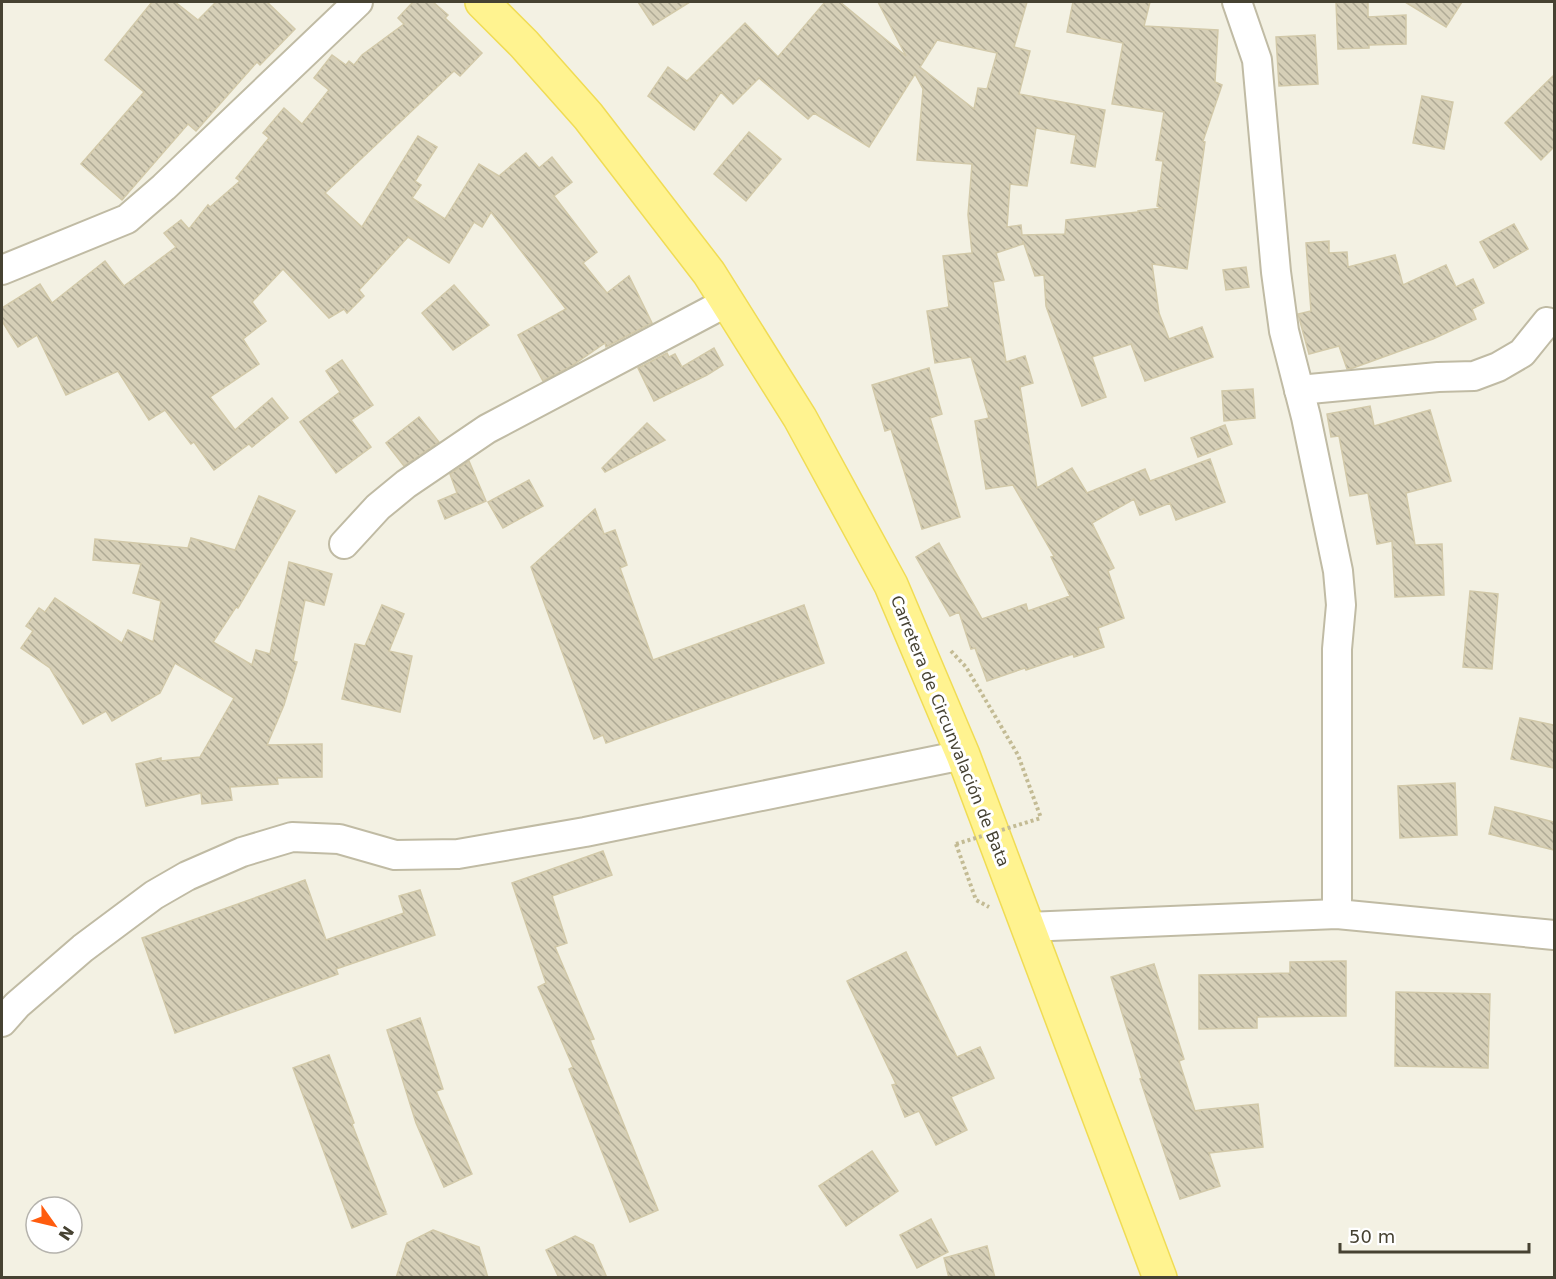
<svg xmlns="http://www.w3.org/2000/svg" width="1556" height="1279" font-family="'DejaVu Sans',sans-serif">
<defs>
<pattern id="building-back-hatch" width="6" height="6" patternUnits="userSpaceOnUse" patternTransform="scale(1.5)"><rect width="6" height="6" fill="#d6cfb7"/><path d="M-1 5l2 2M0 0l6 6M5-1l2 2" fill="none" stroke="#afaa95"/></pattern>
</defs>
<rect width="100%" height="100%" fill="#f3f1e3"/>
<!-- building -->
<g fill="url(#building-back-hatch)" stroke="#d2c9a9" stroke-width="1.5" fill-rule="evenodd">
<polygon points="152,2 175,2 198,20 216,2 267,2 295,29 260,65 257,62 196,131 188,124 122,200 81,164 144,92 105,60"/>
<polygon points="413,2 433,2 448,15 445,18 482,53 460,76 454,71 325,193 362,227 418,136 437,147 415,181 421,185 412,198 445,219 479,164 499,176 526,153 539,168 552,157 572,182 554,196 597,252 583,263 607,293 629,276 652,323 606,347 605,343 570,367 543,381 518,335 566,309 491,212 482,227 474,222 449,263 408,237 359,290 364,296 347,313 344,309 329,318 283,269 252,302 266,321 243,339 259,364 210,397 235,430 272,398 288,418 252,447 249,444 214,470 194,442 191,444 165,410 149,420 118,371 66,395 37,335 18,347 2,321 2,308 40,284 52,303 105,261 124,286 176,247 164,233 181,220 189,229 208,205 210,207 240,181 236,178 269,138 263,133 284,108 302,124 329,90 314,78 332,55 346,65 349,61 354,65 362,55 404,24 398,18"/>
<polygon points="638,2 690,2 653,25"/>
<path d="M825,2H840L906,56L878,2H1027L1014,47L1030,51L1019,94L1105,110L1095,167L1071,163L1076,135L1036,128L1027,186L1010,184L1007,227L1021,225L1022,235L1065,234L1066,220L1138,212V211L1161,208L1157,206L1163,161L1156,160L1164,112L1112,104L1123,43L1067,32L1073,2H1150L1144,26L1218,30L1215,82L1222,85L1203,141L1205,142L1187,269L1152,264L1159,313L1169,339L1202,327L1213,357L1145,381L1131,344L1092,357L1106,397L1082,406L1046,306L1044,275L1035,276L1023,241V244L996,253L1004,280L993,282L1006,362L1025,356L1033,383L1020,387L1037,488L1072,468L1087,493L1145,469L1150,481L1210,459L1225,502L1176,520L1170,503L1140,515L1134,499L1092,523L1114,568L1108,571L1124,618L1098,628L1104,647L1074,657L1073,654L1026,670L1025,668L987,681L975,648L971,649L959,612L950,616L916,557L939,543L982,619L1026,604L1028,611L1070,596L1051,557L1054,556L1013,485L986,489L975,421L989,418L971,357L935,363L927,311L949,307L943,256L972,253L968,215L972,164L917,160L923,89L915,74L869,147L814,113L808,119L759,78L733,104L721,92L694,130L648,96L668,67L687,81L745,23L778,57ZM937,40L997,53L987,89L978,88L974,109L920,67Z"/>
<polygon points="1336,2 1368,2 1368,17 1406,15 1406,44 1369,45 1369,48 1338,49"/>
<polygon points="1405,2 1462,2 1446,27"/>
<polygon points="1315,35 1318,84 1279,86 1276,37"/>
<polygon points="1554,75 1554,147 1541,160 1505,123"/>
<polygon points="1422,96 1453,102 1444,149 1413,143"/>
<polygon points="749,132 781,159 746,201 714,174"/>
<polygon points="1514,224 1528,249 1494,268 1480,242"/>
<polygon points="1329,241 1329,253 1347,252 1348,267 1395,255 1403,285 1446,265 1456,287 1473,279 1484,303 1472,309 1476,319 1433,339 1353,368 1347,369 1339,346 1309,354 1298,314 1311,311 1306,243"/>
<polygon points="1246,267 1249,287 1226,290 1223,270"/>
<polygon points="454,285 489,325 453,350 422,313"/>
<polygon points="714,348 723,365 707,375 654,401 638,368 667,353 669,357 675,354 682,367"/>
<polygon points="342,360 373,405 351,420 371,447 336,473 300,422 340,392 326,371"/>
<polygon points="929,368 942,414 930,418 960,517 922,529 891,429 885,431 872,385"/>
<polygon points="1253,389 1255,418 1224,421 1222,391"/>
<polygon points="1370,406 1374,426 1430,410 1451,481 1406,493 1415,545 1442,544 1444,595 1395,597 1392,541 1377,544 1368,493 1350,496 1339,436 1331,437 1327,414"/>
<polygon points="419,417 439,442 404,466 386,443"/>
<polygon points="647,423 665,440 605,472 602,468"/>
<polygon points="1225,425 1232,444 1198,457 1191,438"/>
<polygon points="469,461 486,501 445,519 438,501 457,493 450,474"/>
<polygon points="529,480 543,506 503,528 488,502"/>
<polygon points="259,496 295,511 238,608 236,607 213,642 252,665 256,650 270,654 289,562 332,574 324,605 305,600 293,661 297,662 284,705 267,745 322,744 322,777 277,778 278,784 230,787 232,800 202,804 201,793 146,806 136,764 161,758 161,761 200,757 234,698 175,663 160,693 112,721 106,711 83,724 50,668 21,648 33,631 26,626 39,608 45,612 55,598 122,643 128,630 153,642 161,601 133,593 141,564 93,560 95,539 188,548 191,538 235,550"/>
<polygon points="595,509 604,534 615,530 627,565 620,568 653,660 804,605 824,663 606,743 603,735 594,739 531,567"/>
<polygon points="1470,591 1498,594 1492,669 1463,667"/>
<polygon points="382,605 404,614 389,651 412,656 400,712 342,699 355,644 365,646"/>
<polygon points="1520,718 1554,725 1554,768 1511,759"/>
<polygon points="1455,783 1457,835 1400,838 1398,786"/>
<polygon points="1495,807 1554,822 1554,850 1489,834"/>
<polygon points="603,851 612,875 552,896 567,943 555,947 594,1039 590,1040 658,1210 630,1222 569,1069 573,1067 538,987 546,983 512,883"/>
<polygon points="305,880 326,940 404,913 399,896 420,890 435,935 336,969 338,974 175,1033 142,938"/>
<polygon points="906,952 957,1057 980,1047 994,1078 951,1097 967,1130 936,1145 919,1111 905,1117 892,1085 896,1084 847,981"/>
<polygon points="1346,961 1346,1016 1257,1017 1257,1028 1199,1029 1199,975 1290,973 1290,962"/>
<polygon points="1154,964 1184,1059 1179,1061 1195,1111 1199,1110 1200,1112 1200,1110 1258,1104 1263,1147 1209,1153 1220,1186 1180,1199 1140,1079 1142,1078 1111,977"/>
<polygon points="1396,992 1490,994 1488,1068 1395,1066"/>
<polygon points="420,1018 443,1089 436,1091 472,1174 444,1187 416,1123 387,1030"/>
<polygon points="329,1055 354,1123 352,1124 386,1212 383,1213 386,1214 352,1228 293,1068"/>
<polygon points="872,1151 898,1191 846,1226 819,1186"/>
<polygon points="931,1219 948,1252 917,1268 900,1235"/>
<polygon points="433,1230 479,1247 488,1278 396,1278 407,1243"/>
<polygon points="575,1236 593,1245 607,1278 559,1278 546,1250"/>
<polygon points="987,1246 995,1278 949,1278 944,1258"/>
</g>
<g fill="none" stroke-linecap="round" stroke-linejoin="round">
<!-- minor casing -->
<g stroke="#c0bba4" stroke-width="32">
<g id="minor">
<polyline points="1237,2 1257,60 1276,272 1284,331 1306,417 1338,571 1341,605 1337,649 1337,914"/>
<polyline points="2,270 127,219 164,187 358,2"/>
<polyline points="1299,390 1438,377 1474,376 1498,367 1522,353 1547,322"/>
<polyline points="344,544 378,507 406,484 487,429 727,302"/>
<polyline points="1027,927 1337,914 1554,935"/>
<polyline points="2,1022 17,1005 83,948 154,895 187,876 242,852 292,837 339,839 395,855 458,854 585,832 963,755"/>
</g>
</g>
<!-- major casing -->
<g stroke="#f0dc54" stroke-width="36">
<polyline id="major" points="482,2 524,44 588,116 709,273 800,418 891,585 963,755 1160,1278"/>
</g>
<!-- path -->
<g stroke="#c3bb94" stroke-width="4" stroke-dasharray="3 3" stroke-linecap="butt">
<polyline points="951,651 966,667 1018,755 1041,818"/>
<polyline points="956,844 976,900 989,907"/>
</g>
<!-- minor -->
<use href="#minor" stroke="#fff" stroke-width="28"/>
<!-- major -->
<use href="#major" stroke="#fff390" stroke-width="33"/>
<!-- path-bridge -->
<polyline stroke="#c3bb94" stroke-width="4" stroke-dasharray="3 3" stroke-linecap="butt" points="956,844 1041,818"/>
</g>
<g text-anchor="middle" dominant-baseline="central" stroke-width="6" stroke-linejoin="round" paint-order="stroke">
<!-- street labels -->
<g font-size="16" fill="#464232" stroke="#fff">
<text transform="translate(950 731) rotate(68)">Carretera de Circunvalación de Bata</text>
</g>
</g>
<!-- border -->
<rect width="1556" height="1279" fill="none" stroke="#464232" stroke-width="6"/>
<!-- north arrow -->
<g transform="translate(54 1225) rotate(124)"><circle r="28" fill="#ffffff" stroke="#b5b3ad" stroke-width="1.5"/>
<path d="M0-4.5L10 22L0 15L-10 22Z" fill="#ff5c0e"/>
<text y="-9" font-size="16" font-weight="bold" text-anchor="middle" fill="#464232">N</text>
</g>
<!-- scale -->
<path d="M1340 1243v9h189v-9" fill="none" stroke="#464232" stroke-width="3"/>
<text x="1349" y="1243" font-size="18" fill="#464232" stroke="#ffffff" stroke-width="4.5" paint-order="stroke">50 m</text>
</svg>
